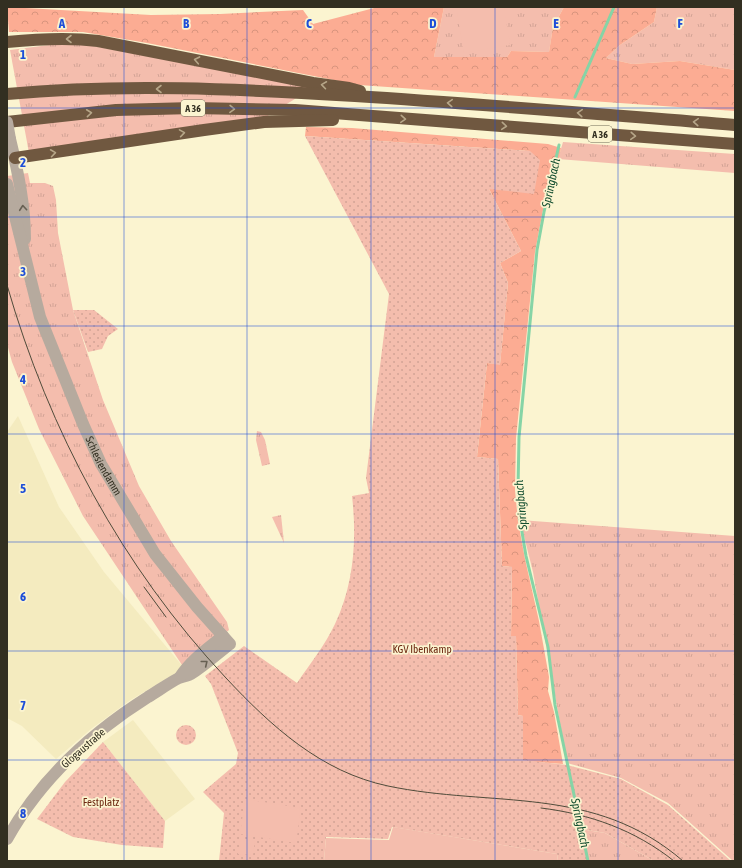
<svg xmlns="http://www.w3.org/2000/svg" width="742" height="868" font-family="'Asap Condensed',sans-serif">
<defs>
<pattern id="grass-tufts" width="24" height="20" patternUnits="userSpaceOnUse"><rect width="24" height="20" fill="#f4bdad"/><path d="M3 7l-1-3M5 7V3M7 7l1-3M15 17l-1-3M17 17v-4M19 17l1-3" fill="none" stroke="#d2a395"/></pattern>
<pattern id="forest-crowns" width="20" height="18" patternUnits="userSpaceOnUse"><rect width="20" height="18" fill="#fcac93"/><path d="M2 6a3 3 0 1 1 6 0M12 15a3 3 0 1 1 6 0" fill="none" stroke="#d8947e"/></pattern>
<pattern id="park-dots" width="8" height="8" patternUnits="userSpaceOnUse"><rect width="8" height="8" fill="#f4bdad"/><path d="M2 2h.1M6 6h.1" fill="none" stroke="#d2a395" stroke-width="1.8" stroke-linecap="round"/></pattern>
</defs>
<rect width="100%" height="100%" fill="#fbf4d0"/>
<!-- built -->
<g fill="#f4ebbf">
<polygon points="18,416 59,507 104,572 184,668 129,701 91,729 56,759 22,726 7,718 7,432"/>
<polygon points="133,720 195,799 165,821 103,742"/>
</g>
<!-- grass -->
<g fill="url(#grass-tufts)">
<polygon points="444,7 564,7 553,27 549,52 511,51 507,57 434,57"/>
<polygon points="657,7 735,7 735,70 680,61 632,64 606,58 620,45 654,22"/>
<polygon points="49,45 88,45 314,87 266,117 29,153 10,50"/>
<polygon points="563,142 735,154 735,173 558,159"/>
<polygon points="28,173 30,183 45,183 53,186 56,200 58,233 73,310 103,400 139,486 171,541 227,622 229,630 184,668 83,516 39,429 12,362 7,344 7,176"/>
<polygon points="257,431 261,432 265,440 270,464 262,466 256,440"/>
<polygon points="281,515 284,543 272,517"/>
<polygon points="520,520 735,536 735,861 733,861 668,803 621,778 567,763 533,572"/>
<polygon points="580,829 605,833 654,861 588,861"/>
</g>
<!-- forest -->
<g fill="url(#forest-crowns)">
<polygon points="7,7 151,15 220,14 303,10 313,24 378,7 444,7 434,57 507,57 511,51 549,52 553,27 564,7 657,7 654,22 620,45 606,58 632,64 680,61 735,70 735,111 359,85 147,43 83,32 9,32"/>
<polygon points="306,127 352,128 548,144 561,148 555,177 547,189 535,252 516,438 515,490 518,521 525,559 539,621 549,677 548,691 554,712 563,764 523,761 523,716 518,715 516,637 511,636 512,567 502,566 498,459 477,457 487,363 500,364 508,283 500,263 521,251 489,189 530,151 305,136"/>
</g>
<!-- park -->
<g fill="url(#park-dots)">
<path d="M305,136L530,151L540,160L534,194L489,189L521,251L500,263L508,283L500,365L487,363L477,457L498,459L502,566L512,567L511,636H516L518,715L523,716V760L567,765L621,779L668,805L731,861H654L605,833L581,829L588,861H558L557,854L392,827L388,839L326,837L324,861H219L224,813L203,792L236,764L238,753L211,684L205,676L244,646L297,683C310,664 325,645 335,624C354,584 357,539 352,496L369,493L366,478L389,294Z"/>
<polygon points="73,310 94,310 118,329 108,336 102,349 88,352"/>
<circle cx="186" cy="735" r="10"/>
<polygon points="103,742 165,821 163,848 122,845 73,837 37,819 65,782"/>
</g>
<!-- pitch -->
<g fill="#f4bdad">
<polygon points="479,7 504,7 510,45 464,53 457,11"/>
<polygon points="245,799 301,808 296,843 240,834"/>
<polygon points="393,827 557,854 558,861 324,861 326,838 389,840"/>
<polygon points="240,839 255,841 253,855 238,854"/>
</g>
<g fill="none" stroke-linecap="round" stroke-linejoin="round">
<!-- stream -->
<g stroke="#86d4a6" stroke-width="3">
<polyline points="575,97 614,7"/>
<polyline points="559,145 544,212 537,250 519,437 518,489 520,520 526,556 548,647 555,705 588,861"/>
</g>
<!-- minor -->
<g stroke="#b6aa9e" stroke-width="12">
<path d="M10,139C18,172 25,205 25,239"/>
<path id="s1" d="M7,184L40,317L83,424L101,464L155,554L197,607L230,644C217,654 204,666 191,674C187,676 183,677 179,678C169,683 158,691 148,697C91,733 40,780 7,839"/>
<path d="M180,677C191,660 207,649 223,636"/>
</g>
<!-- highway -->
<g stroke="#705840" stroke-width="12">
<path d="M7,42C37,39 68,37 98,41L313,83L349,88L360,91"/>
<path d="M7,94C122,83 239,89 355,96C482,104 608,115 735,125"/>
<polyline points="7,122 116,110 193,108 295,110 735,144"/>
<polyline points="15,158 204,130 264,122 333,120"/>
</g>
<!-- tram -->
<g stroke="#504c3b" stroke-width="1">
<path d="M7,285C49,431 122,567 226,678C271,726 321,772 388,786C493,808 594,784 683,861"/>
<polyline points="144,587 166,617"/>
<path d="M541,808C590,814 635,830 674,861"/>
</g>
<!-- minor-bridge -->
<polyline stroke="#b6aa9e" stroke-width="12" points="7,122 10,139"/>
</g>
<!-- one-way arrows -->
<defs><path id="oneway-chevron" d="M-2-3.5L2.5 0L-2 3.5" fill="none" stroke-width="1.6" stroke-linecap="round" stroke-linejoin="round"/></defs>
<g stroke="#b6a688">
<use href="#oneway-chevron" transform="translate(69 39) rotate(180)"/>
<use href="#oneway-chevron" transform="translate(197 60) rotate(-169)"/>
<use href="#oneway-chevron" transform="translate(324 85) rotate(-172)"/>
<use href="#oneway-chevron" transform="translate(159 89) rotate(-180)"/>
<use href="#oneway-chevron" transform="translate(450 103) rotate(-176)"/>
<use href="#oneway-chevron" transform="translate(232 109) rotate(1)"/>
<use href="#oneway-chevron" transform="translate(89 113) rotate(-6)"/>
<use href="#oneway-chevron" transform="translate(580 113) rotate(-176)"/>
<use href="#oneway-chevron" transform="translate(403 119) rotate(4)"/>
<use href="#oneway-chevron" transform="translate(696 122) rotate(-176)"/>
<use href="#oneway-chevron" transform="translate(504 126) rotate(5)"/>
<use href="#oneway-chevron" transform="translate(182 133) rotate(-9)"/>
<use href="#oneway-chevron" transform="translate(633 136) rotate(4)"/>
<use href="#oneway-chevron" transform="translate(53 153) rotate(-8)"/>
</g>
<g stroke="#676053">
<use href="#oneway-chevron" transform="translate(23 208) rotate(-95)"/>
<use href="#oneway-chevron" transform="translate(205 663) rotate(-39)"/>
</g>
<!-- grid -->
<path fill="none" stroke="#1d4ed8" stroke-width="1" stroke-opacity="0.55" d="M124,7V861M247,7V861M371,7V861M495,7V861M618,7V861M7,108H735M7,217H735M7,326H735M7,434H735M7,542H735M7,651H735M7,760H735"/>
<g text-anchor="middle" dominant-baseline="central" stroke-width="3.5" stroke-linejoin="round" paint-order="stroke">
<!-- shield labels -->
<g fill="#fbf4d0" stroke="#6e6a56" stroke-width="1">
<rect x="181" y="100" width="24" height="16" rx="3"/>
<rect x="588" y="126" width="24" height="16" rx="3"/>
</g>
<g font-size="10" font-weight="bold" fill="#322f21">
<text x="193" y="108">A 36</text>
<text x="600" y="134">A 36</text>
</g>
<!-- street labels -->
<g font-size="11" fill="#322f21" stroke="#fbf4d0">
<text stroke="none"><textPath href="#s1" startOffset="299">Schlesiendamm</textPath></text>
<text transform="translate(83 748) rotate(-41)">Glogaustraße</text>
</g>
<!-- park labels -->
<g font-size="11" fill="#6c2710" stroke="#fbf4d0">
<text x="422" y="649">KGV Ibenkamp</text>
<text x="101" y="802">Festplatz</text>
</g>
<!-- water labels -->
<g font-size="12" font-style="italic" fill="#144f31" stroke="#fbf4d0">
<text transform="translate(551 183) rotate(-78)">Springbach</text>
<text transform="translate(521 505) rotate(-95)">Springbach</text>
<text transform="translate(580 823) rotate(78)">Springbach</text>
</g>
</g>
<g font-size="13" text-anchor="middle" font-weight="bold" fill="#1d4ed8" stroke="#fbf4d0" stroke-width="3.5" stroke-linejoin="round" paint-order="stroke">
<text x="62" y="28">A</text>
<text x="186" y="28">B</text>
<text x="309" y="28">C</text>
<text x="433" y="28">D</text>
<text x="556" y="28">E</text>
<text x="680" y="28">F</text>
<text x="23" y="59">1</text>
<text x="23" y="167">2</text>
<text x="23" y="276">3</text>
<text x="23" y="384">4</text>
<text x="23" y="493">5</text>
<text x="23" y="601">6</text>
<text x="23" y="710">7</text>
<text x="23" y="818">8</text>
</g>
<!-- border -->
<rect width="742" height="868" fill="none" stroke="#322f21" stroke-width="16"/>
</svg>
